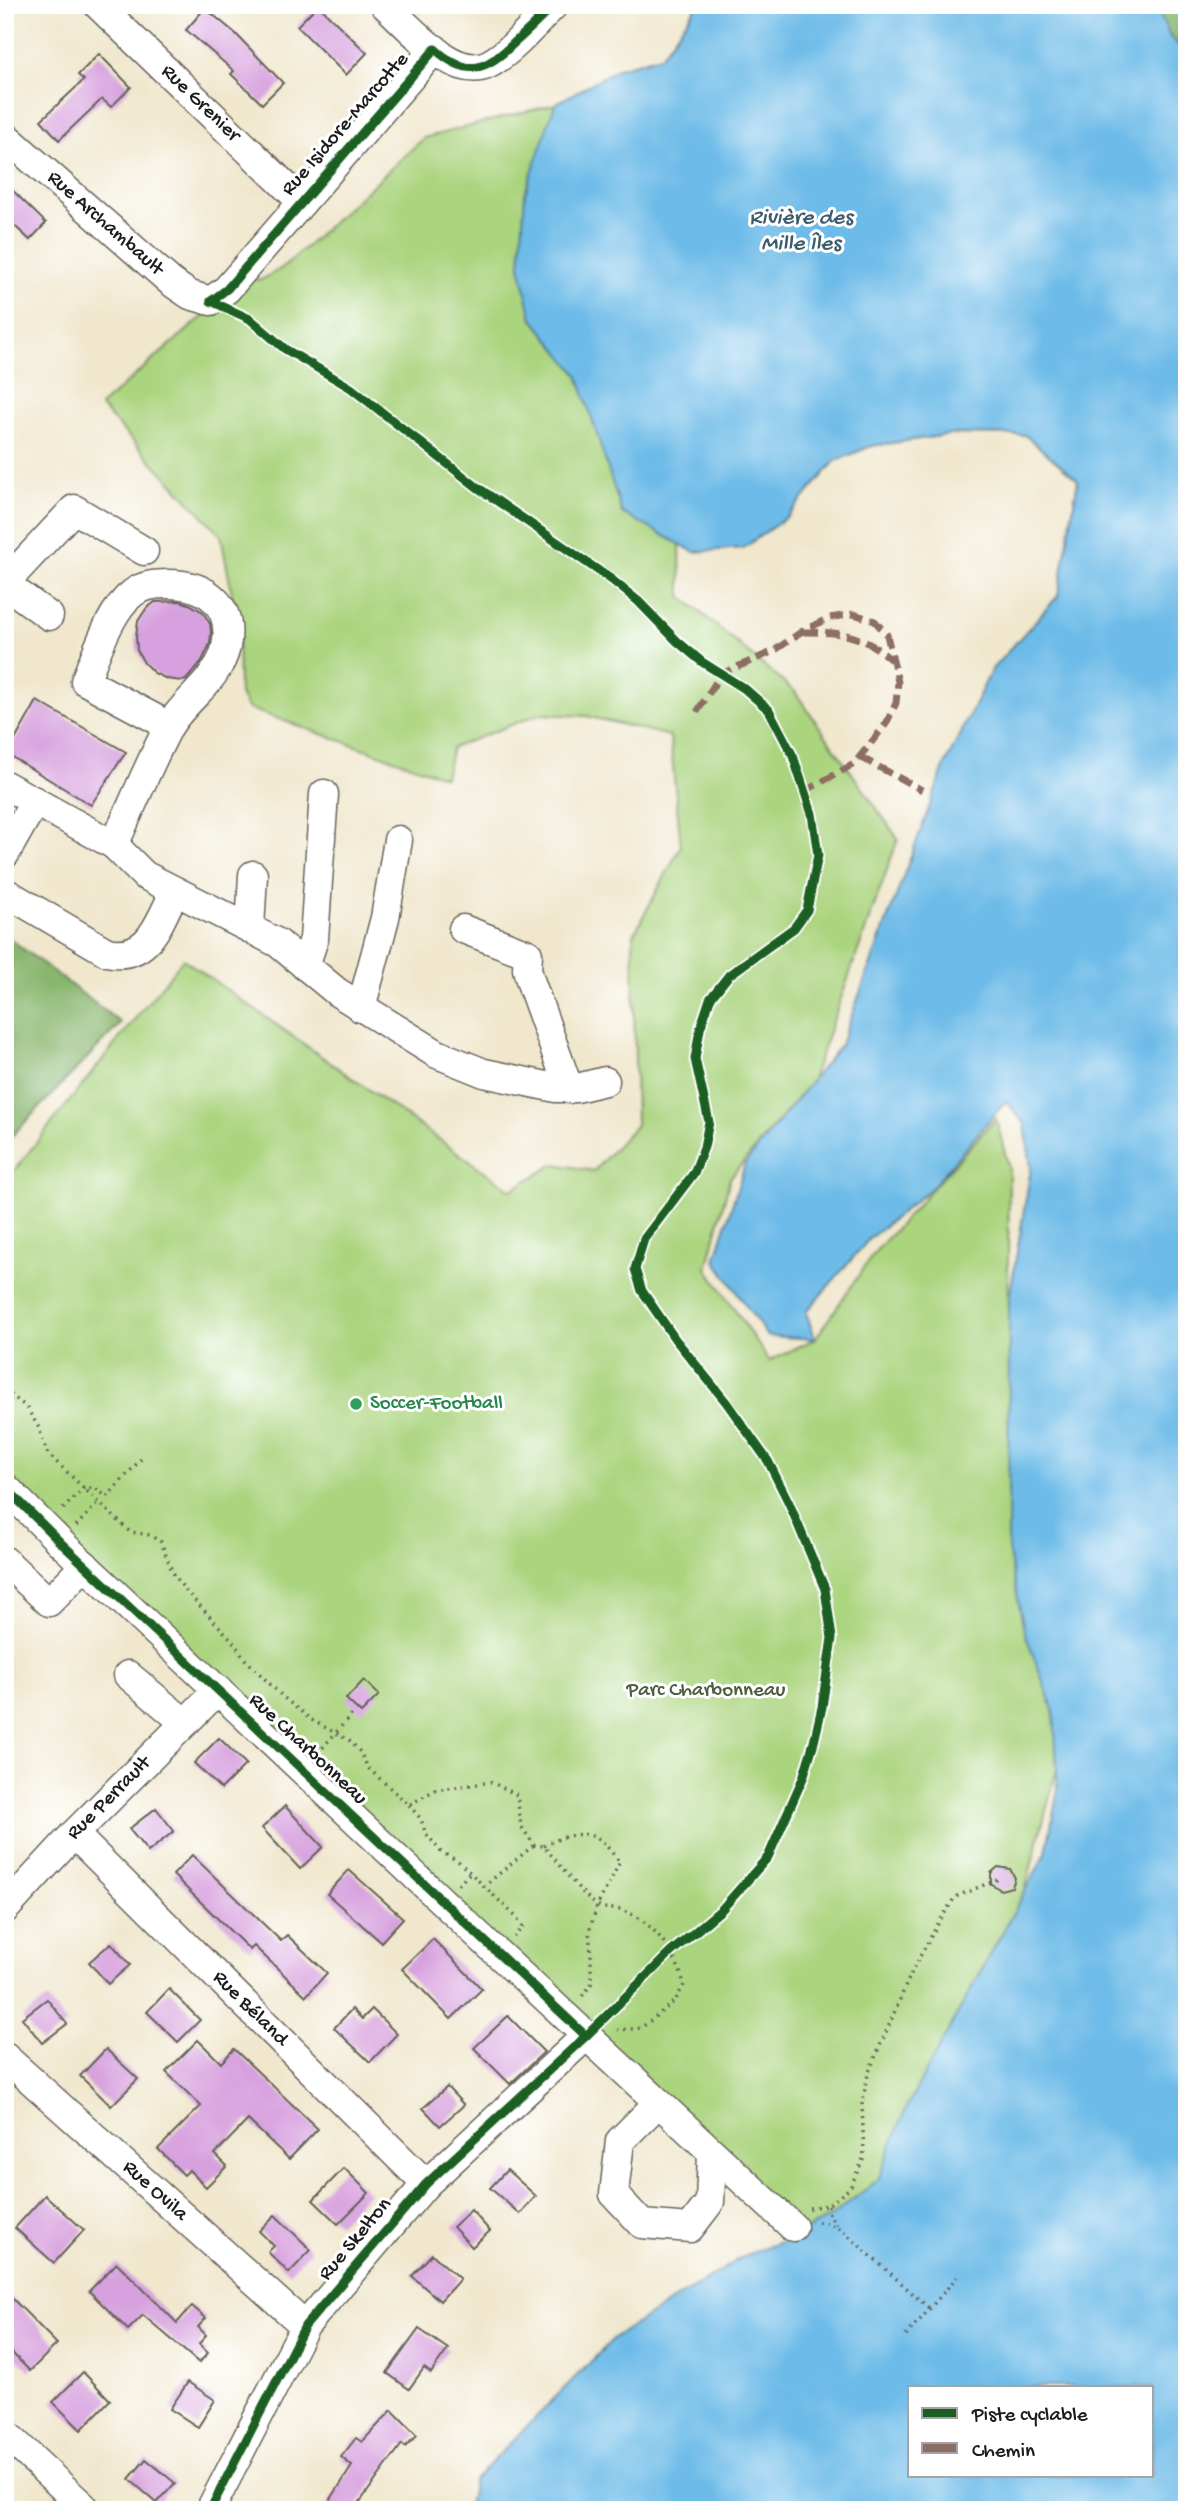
<svg xmlns="http://www.w3.org/2000/svg" width="1192" height="2515" font-family="'Gochi Hand',sans-serif">
<rect width="100%" height="100%" fill="#fff"/>
<filter id="ink" filterUnits="userSpaceOnUse"><feTurbulence type="fractalNoise" baseFrequency=".0143" numOctaves="2"/><feDisplacementMap in="SourceGraphic" scale="14" xChannelSelector="R" yChannelSelector="G"/><feConvolveMatrix kernelMatrix="1 2 1 2 8 2 1 2 1" color-interpolation-filters="sRGB"/></filter>
<filter id="wash" filterUnits="userSpaceOnUse"><feTurbulence type="fractalNoise" baseFrequency=".00686" numOctaves="4" result="noise"/><feDisplacementMap in="SourceGraphic" scale="28" xChannelSelector="R" yChannelSelector="G"/><feGaussianBlur stdDeviation="1.57" result="paint"/><feColorMatrix in="noise" values="0 0 0 0 0 0 0 0 0 0 0 0 0 0 0 0 0 1.4 0 .05"/><feComposite in="paint" operator="in"/></filter>
<g filter="url(#wash)">
<rect width="100%" height="100%" fill="#f0e7cd"/>
<!-- green -->
<polygon fill="#abd47f" stroke="#64784e" stroke-width="2" points="698,5 1078,480 1025,435 954,434 871,446 835,461 788,516 743,548 680,545 681,596 795,692 898,839 811,1082 730,1178 707,1268 769,1361 815,1339 874,1253 996,1118 1009,1169 1008,1264 1012,1490 1061,1754 1025,1890 878,2180 829,2218 789,2239 5,1482 5,1182 183,959 511,1190 555,1164 594,1171 636,1125 633,936 681,846 670,736 586,716 539,714 452,748 445,777 247,708 239,692 238,626 221,535 100,406 246,279 261,280 285,266 424,138 555,104 619,68 661,56"/>
<!-- forest -->
<g fill="#88b66e" stroke="#526945" stroke-width="2">
<polygon points="1156,5 1187,5 1187,53 1170,37"/>
<polygon points="5,935 121,1023 5,1143"/>
</g>
<!-- water -->
<path fill="#6dbbe8" stroke="#446c82" stroke-width="2" fill-rule="evenodd" d="M698,5H1156L1170,37L1187,53V2510H467L473,2481L616,2336L746,2255L789,2239L829,2218L878,2180L906,2108L1046,1853L1058,1789L1054,1712L1024,1630L1008,1549L1009,1300L1031,1168L1025,1124L1006,1101L931,1188L870,1238L806,1312L815,1339L767,1336L715,1260L745,1164L841,1044L945,765L992,669L1058,596L1078,480L1025,435L954,434L871,446L835,461L788,516L743,548L694,552L622,513L578,375L532,318L520,266L525,193L555,104L619,68L661,56ZM910,2387H1152V2475H910Z"/>
<g id="blocks">
<!-- building -->
<g fill="#d7a0de">
<polygon points="318,5 367,53 346,75 297,26"/>
<polygon points="205,8 235,33 283,83 262,104 231,74 234,71 186,30"/>
<polygon points="99,54 131,87 111,107 102,99 59,140 41,120 84,80 78,75"/>
<polygon points="5,183 46,223 30,240 5,217"/>
<polygon points="180,601 189,604 203,612 210,624 211,632 210,644 202,661 186,680 182,681 167,679 154,673 144,663 137,650 136,636 138,621 146,609 155,602"/>
<polygon points="37,701 126,752 91,805 7,754"/>
<polygon points="364,1680 379,1695 361,1713 346,1699"/>
<polygon points="219,1738 246,1764 221,1789 194,1763"/>
<polygon points="285,1806 323,1847 300,1869 262,1828"/>
<polygon points="156,1808 174,1831 148,1852 129,1829"/>
<polygon points="192,1855 281,1941 287,1935 327,1973 306,1996 254,1946 250,1950 173,1875"/>
<polygon points="998,1867 1010,1869 1015,1878 1012,1887 1001,1890 991,1884 991,1873"/>
<polygon points="349,1870 403,1918 381,1942 327,1894"/>
<polygon points="433,1939 482,1989 451,2019 402,1969"/>
<polygon points="111,1943 130,1965 108,1984 89,1962"/>
<polygon points="169,1989 200,2020 178,2042 147,2012"/>
<polygon points="47,1999 67,2024 42,2043 22,2018"/>
<polygon points="352,2009 362,2019 372,2009 397,2034 370,2062 334,2028"/>
<polygon points="508,2016 544,2052 510,2084 474,2048"/>
<polygon points="198,2040 221,2063 234,2049 318,2129 289,2159 248,2120 215,2154 227,2166 206,2187 189,2170 184,2175 158,2149 201,2106 166,2072"/>
<polygon points="106,2049 138,2079 111,2106 80,2076"/>
<polygon points="447,2087 464,2105 440,2126 423,2108"/>
<polygon points="344,2168 369,2193 338,2224 313,2200"/>
<polygon points="507,2170 536,2196 520,2214 490,2188"/>
<polygon points="45,2195 84,2230 54,2263 15,2228"/>
<polygon points="471,2210 490,2231 472,2247 453,2227"/>
<polygon points="275,2215 311,2250 289,2273 268,2252 274,2246 259,2231"/>
<polygon points="432,2254 460,2279 440,2301 412,2276"/>
<polygon points="117,2263 177,2323 192,2306 206,2318 198,2327 206,2335 199,2344 208,2353 199,2363 143,2315 128,2330 89,2291"/>
<polygon points="5,2291 57,2344 30,2371 5,2346"/>
<polygon points="419,2329 448,2349 431,2373 424,2368 409,2389 387,2373"/>
<polygon points="83,2372 110,2400 81,2430 53,2402"/>
<polygon points="188,2382 215,2400 198,2427 170,2409"/>
<polygon points="392,2410 417,2435 405,2447 402,2444 354,2510 324,2510 352,2466 341,2457 356,2438 362,2442"/>
<polygon points="146,2459 175,2483 157,2503 129,2479"/>
</g>
</g>
</g>
<g filter="url(#ink)">
<use href="#blocks" fill-opacity="0" stroke="#66635a" stroke-width="2"/>
<g fill="none" stroke-linecap="round" stroke-linejoin="round">
<!-- minor casing -->
<g stroke="#66635a" stroke-width="31">
<g id="minor">
<path id="s1" d="M98,5L302,202"/>
<path d="M385,5C409,26 454,82 489,64C512,52 535,23 554,5"/>
<path id="s2" d="M5,136L171,282L190,295L211,301L227,289L435,49"/>
<polyline points="5,583 74,509 144,551"/>
<polyline points="5,584 49,616"/>
<polyline points="5,785 114,845 144,875 278,943 337,992 437,1054 484,1073 556,1088 577,1088 605,1081"/>
<path d="M114,845C132,806 148,766 168,728C184,699 218,682 226,647C234,605 207,584 168,584C156,584 143,585 133,593C110,610 96,655 85,681L169,726"/>
<polyline points="5,854 35,801"/>
<path d="M5,892L107,952C150,961 159,921 175,891"/>
<polyline points="250,928 253,875"/>
<polyline points="463,929 528,954 527,969 530,980 569,1089"/>
<polyline points="305,966 314,939 324,794"/>
<polyline points="361,1008 385,918 398,840"/>
<polyline points="5,1487 61,1543 493,1949 793,2227"/>
<polyline points="5,1561 49,1602 85,1565"/>
<polyline points="128,1675 185,1723"/>
<path id="s3" d="M74,1834L426,2184"/>
<path id="s4" d="M5,1909L74,1834L218,1690"/>
<path id="s5" d="M5,2057L305,2326"/>
<polyline points="658,2103 620,2141 614,2194 642,2224 690,2228 710,2202 712,2154"/>
<polyline points="5,2433 87,2510"/>
<polyline points="210,2510 305,2326 426,2184 586,2036"/>
</g>
</g>
<!-- path -->
<g stroke="#66635a" stroke-width="3.5" stroke-dasharray="2 5" stroke-linecap="butt">
<path d="M5,1390L26,1407L38,1426L48,1454L130,1532L150,1535L161,1542L172,1571L184,1589L232,1640L245,1659L283,1697L310,1719L350,1741L360,1752L368,1768L409,1805L435,1790L491,1782L517,1795L521,1826L534,1845L544,1846C554,1858 586,1901 599,1906C607,1910 617,1908 625,1911C654,1922 678,1956 684,1985L675,2001L641,2028L618,2030"/>
<polyline points="63,1509 84,1488 95,1488 107,1497 141,1459"/>
<polyline points="76,1526 99,1502"/>
<polyline points="318,1753 353,1713"/>
<polyline points="409,1805 421,1819 425,1832 441,1852 458,1861 515,1916 523,1927 514,1937"/>
<path d="M544,1846C559,1837 586,1828 602,1841C608,1847 614,1856 620,1862L597,1906L589,1932L591,1953V1984L581,1998"/>
<polyline points="458,1885 469,1874"/>
<polyline points="483,1887 534,1845"/>
<polyline points="828,2205 829,2214 836,2225"/>
<polyline points="809,2208 828,2205 850,2188 864,2157 862,2103 868,2074 913,1969 939,1922 955,1897 1001,1878"/>
<polyline points="818,2222 828,2223 842,2230 930,2309"/>
<polyline points="906,2336 957,2277"/>
</g>
<!-- minor -->
<use href="#minor" stroke="#fff" stroke-width="28"/>
<!-- quiet -->
<g stroke="#8d6e63" stroke-width="7" stroke-dasharray="14 7" stroke-linecap="butt">
<path d="M804,632C841,632 863,634 891,660"/>
<polyline points="697,712 721,674 774,651 801,632 829,618 854,614 875,621 887,635 898,682 896,703 886,724 854,764 805,791"/>
<polyline points="860,757 922,790"/>
</g>
<!-- cycleway casing -->
<g stroke="#fff" stroke-width="13">
<g id="cycleway">
<path d="M211,301L227,289L435,49C467,78 485,71 514,43C528,31 541,18 554,5"/>
<polyline points="5,1487 61,1543 586,2036"/>
<polyline points="210,2510 305,2326 426,2184 586,2036 670,1953 722,1909 768,1857 803,1778 814,1742 822,1707 832,1638 825,1589 789,1503 768,1461 726,1402 675,1339 642,1291 635,1269 644,1239 694,1173 704,1147 709,1122 695,1059 700,1029 710,999 729,975 794,928 807,910 818,855 812,814 793,756 769,710 745,689 702,662 677,641 638,601 612,580 477,487 351,388 285,349 250,319 211,301"/>
</g>
</g>
<!-- cycleway -->
<use href="#cycleway" stroke="#1b5e20" stroke-width="9"/>
</g>
</g>
<!-- markers -->
<circle fill="#2e9e5b" stroke="#fff" stroke-width="2.5" cx="356" cy="1404" r="7"/>
<g text-anchor="middle" dominant-baseline="central" stroke-width="6" stroke-linejoin="round" paint-order="stroke">
<!-- street labels -->
<g font-size="21" fill="#1c1c1c" stroke="#fff">
<text stroke="none"><textPath href="#s1" startOffset="142">Rue Grenier</textPath></text>
<text transform="translate(346 125) rotate(-49)">Rue Isidore-Marcotte</text>
<text stroke="none"><textPath href="#s2" startOffset="133">Rue Archambault</textPath></text>
<text transform="translate(307 1750) rotate(43)">Rue Charbonneau</text>
<text stroke="none"><textPath href="#s4" startOffset="152">Rue Perrault</textPath></text>
<text stroke="none"><textPath href="#s3" startOffset="248">Rue Béland</textPath></text>
<text stroke="none"><textPath href="#s5" startOffset="201">Rue Ovila</textPath></text>
<text transform="translate(356 2240) rotate(-50)">Rue Skelton</text>
</g>
<!-- leisure labels -->
<g font-size="21" fill="#27864d" stroke="#fff" text-anchor="start">
<text x="370" y="1404">Soccer-Football</text>
</g>
<!-- park labels -->
<g font-size="21" fill="#4e5c3f" stroke="#fff">
<text x="706" y="1691">Parc Charbonneau</text>
</g>
<!-- water labels -->
<g font-size="23" font-style="italic" fill="#3c5c6e" stroke="#fff">
<text x="801" y="218">Rivière des<tspan x="801" dy="26">Mille Îles</tspan></text>
</g>
</g>
<!-- margin -->
<rect width="1192" height="2515" fill="none" stroke="#fff" stroke-width="28"/>
<!-- legend -->
<rect x="908" y="2386" width="245" height="91" fill="#ffffff" stroke="#a4a4a4" stroke-width="2"/>
<rect x="922" y="2408" width="35" height="10" fill="#1b5e20" stroke="#a4a4a4" stroke-width="2"/>
<text x="972" y="2420" font-size="21" fill="#1c1c1c">Piste cyclable</text>
<rect x="922" y="2443" width="35" height="10" fill="#8d6e63" stroke="#a4a4a4" stroke-width="2"/>
<text x="972" y="2456" font-size="21" fill="#1c1c1c">Chemin</text>
</svg>
